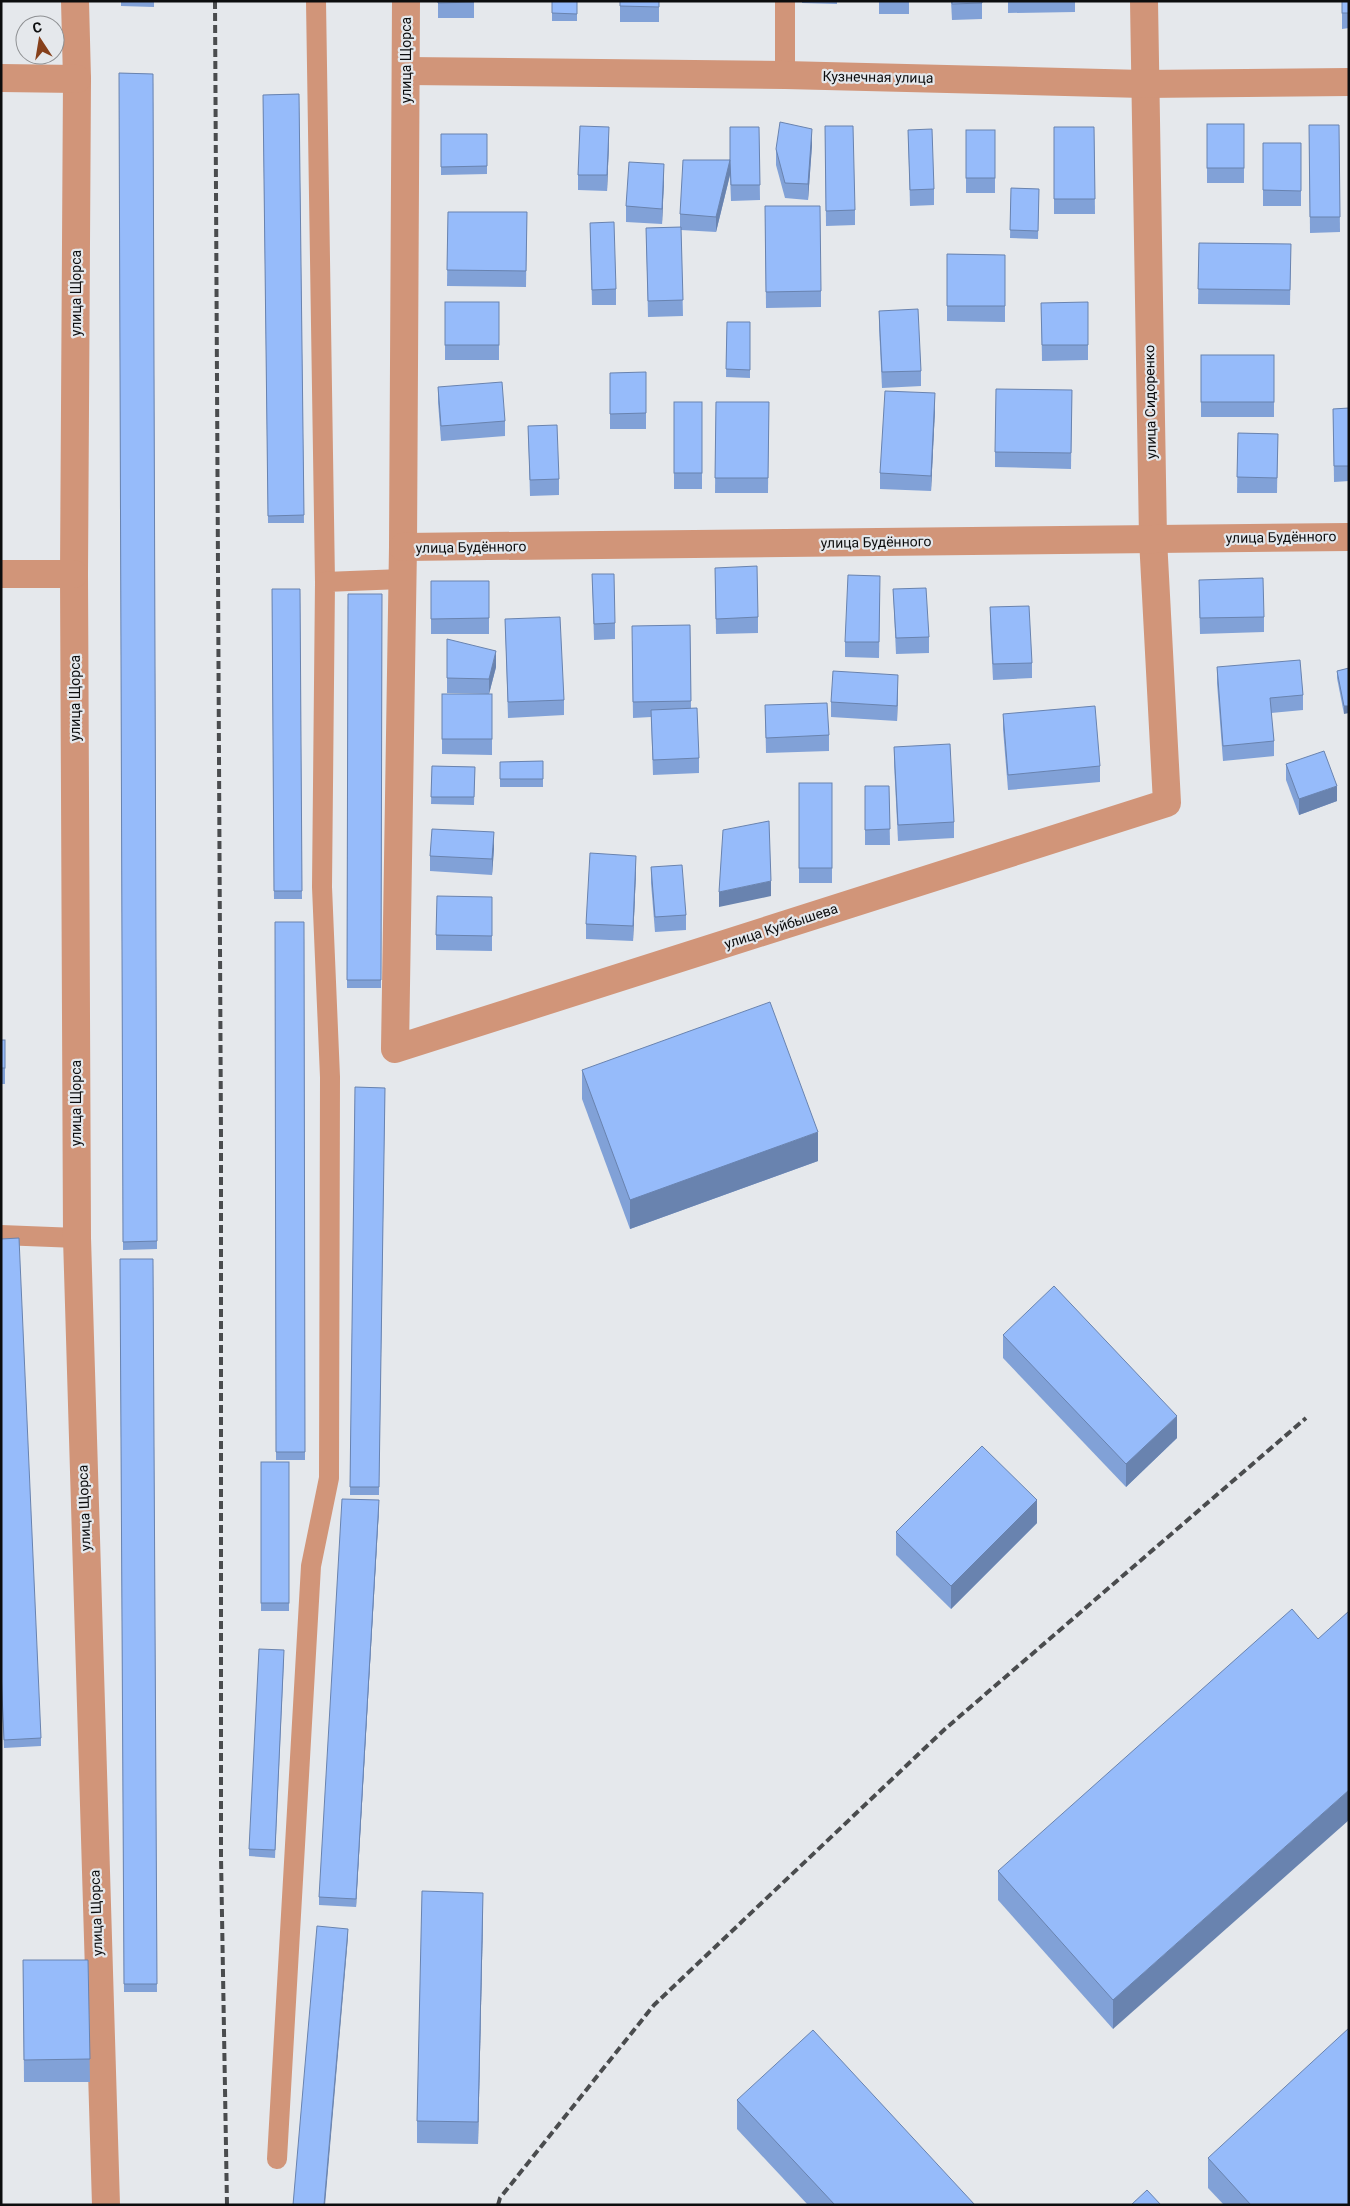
<svg xmlns="http://www.w3.org/2000/svg" width="1350" height="2206" font-family="Roboto,sans-serif">
<rect width="100%" height="100%" fill="#e5e8ec"/>
<g fill="none" stroke-linecap="round" stroke-linejoin="round">
<!-- lane -->
<g stroke="#d19579" stroke-width="20">
<polyline points="316,1 325,582"/>
<polyline points="785,75 785,1"/>
<polyline points="1,1235 77,1238"/>
<polyline points="277,2159 311,1566 329,1478 330,1077 322,887 325,582 402,579"/>
</g>
<!-- street -->
<g stroke="#d19579" stroke-width="28">
<polyline points="75,1 77,79 74,574 77,1238 106,2205"/>
<polyline points="406,1 403,547 395,1049 1167,803 1153,539 1144,1"/>
<polyline points="407,71 785,75 1143,84 1349,82"/>
<polyline points="1,78 77,79"/>
<polyline points="403,547 1349,537"/>
<polyline points="1,574 74,574"/>
</g>
<!-- rail -->
<g stroke="#4a4c4e" stroke-width="4" stroke-dasharray="8 4" stroke-linecap="butt">
<polyline points="215,1 221,1137 221,1857 227,2205"/>
<polyline points="498,2205 500,2198 654,2005 945,1729 1306,1418"/>
</g>
</g>
<!-- wall -->
<g fill="#81a1d7">
<polygon points="121,1 154,1 154,7 121,6"/>
<rect x="438" y="1" width="36" height="17"/>
<rect x="552" y="1" width="25" height="20"/>
<rect x="620" y="1" width="39" height="21"/>
<polygon points="802,1 837,1 837,4 802,3"/>
<rect x="879" y="1" width="30" height="13"/>
<polygon points="951,1 982,1 982,19 952,20"/>
<polygon points="1008,1 1075,1 1075,12 1008,13"/>
<polygon points="1342,1 1349,1 1349,28 1342,29"/>
<polygon points="119,73 153,74 157,1249 123,1250"/>
<polygon points="299,94 304,523 268,523 263,95"/>
<rect x="1207" y="124" width="37" height="59"/>
<polygon points="1309,125 1339,125 1340,232 1310,233"/>
<polygon points="825,126 855,210 855,225 826,226"/>
<polygon points="759,127 760,200 731,201 730,175 716,232 681,230 683,316 648,317 646,228 680,227 680,214"/>
<polygon points="1054,127 1094,127 1095,214 1054,214"/>
<polygon points="908,130 934,189 934,205 910,206"/>
<rect x="966" y="130" width="29" height="63"/>
<polygon points="441,134 487,134 487,174 441,175"/>
<polygon points="609,142 607,191 578,190 578,175"/>
<rect x="1263" y="143" width="38" height="63"/>
<polygon points="812,145 808,200 785,198 776,165 776,149"/>
<polygon points="664,180 662,224 626,222 626,206"/>
<polygon points="1011,188 1039,189 1038,239 1010,238"/>
<polygon points="765,206 821,291 821,307 766,308"/>
<polygon points="448,212 527,212 526,287 447,286"/>
<polygon points="590,223 616,289 616,305 592,305"/>
<polygon points="1199,243 1291,244 1290,305 1198,304"/>
<polygon points="947,254 1005,255 1005,322 947,321"/>
<rect x="445" y="302" width="54" height="58"/>
<polygon points="1041,303 1088,345 1088,360 1042,361"/>
<polygon points="879,311 921,371 921,386 882,388 879,327"/>
<polygon points="727,322 750,322 750,378 726,377"/>
<rect x="1201" y="355" width="73" height="62"/>
<polygon points="610,373 646,413 646,429 610,429"/>
<polygon points="438,387 505,421 505,436 441,441 438,402"/>
<polygon points="1072,390 1071,469 995,467 995,452"/>
<rect x="674" y="402" width="28" height="87"/>
<polygon points="716,402 769,402 768,493 715,493"/>
<polygon points="1349,408 1349,481 1334,482 1333,409"/>
<polygon points="935,409 931,491 880,489 880,473"/>
<polygon points="528,426 559,479 559,495 530,496"/>
<polygon points="1238,433 1278,434 1277,493 1237,493"/>
<polygon points="715,568 758,617 758,633 716,634"/>
<polygon points="592,574 615,623 615,639 594,640"/>
<rect x="431" y="581" width="58" height="53"/>
<polygon points="272,589 300,589 302,899 274,899"/>
<polygon points="893,589 929,637 929,653 896,654"/>
<polygon points="880,592 879,658 845,657 845,642"/>
<polygon points="348,594 382,594 381,988 347,988"/>
<polygon points="1199,595 1264,617 1264,632 1200,634"/>
<polygon points="990,607 1032,663 1032,678 993,680 990,623"/>
<polygon points="505,619 564,700 564,715 508,718"/>
<polygon points="690,625 691,708 699,758 699,773 653,775 651,717 633,718 632,641"/>
<polygon points="447,639 496,667 489,694 447,693"/>
<polygon points="1217,667 1303,695 1303,710 1271,713 1274,741 1274,756 1223,761 1217,683"/>
<polygon points="1349,668 1344,714 1337,678 1337,671"/>
<polygon points="898,691 897,721 831,717 831,702"/>
<polygon points="442,694 492,694 492,755 442,754"/>
<polygon points="765,705 829,735 829,751 766,753"/>
<polygon points="1003,714 1100,766 1100,782 1008,790 1003,729"/>
<polygon points="894,747 954,822 954,838 898,841 894,763"/>
<polygon points="543,761 543,787 500,787 500,762"/>
<polygon points="1286,764 1337,801 1299,815 1286,780"/>
<polygon points="432,766 475,767 474,805 431,804"/>
<rect x="799" y="783" width="33" height="100"/>
<polygon points="865,786 889,786 890,845 865,845"/>
<polygon points="494,848 492,875 430,871 430,856"/>
<polygon points="651,867 686,915 686,930 655,932 651,883"/>
<polygon points="636,871 633,941 586,939 586,924"/>
<polygon points="492,897 492,951 436,950 436,935"/>
<polygon points="275,922 304,922 305,1460 276,1460"/>
<rect x="1" y="1040" width="4" height="44"/>
<polygon points="582,1070 818,1161 630,1229 582,1099"/>
<polygon points="355,1087 385,1088 379,1495 350,1495"/>
<polygon points="120,1259 153,1259 157,1992 124,1992"/>
<polygon points="1003,1335 1177,1438 1126,1487 1003,1358"/>
<rect x="261" y="1462" width="28" height="149"/>
<polygon points="379,1508 356,1907 319,1905 319,1897"/>
<polygon points="1037,1523 951,1609 896,1555 896,1532"/>
<polygon points="1318,1639 1113,2029 998,1900 998,1871"/>
<polygon points="284,1658 275,1858 249,1856 249,1849"/>
<polygon points="1,1678 41,1738 41,1746 4,1748"/>
<polygon points="483,1915 478,2144 417,2143 417,2121"/>
<polygon points="23,1960 88,1960 90,2082 24,2082"/>
<polygon points="737,2100 975,2205 808,2205 737,2129"/>
<polygon points="1208,2158 1349,2205 1224,2205 1208,2188"/>
</g>
<!-- shaded-wall -->
<g fill="#6983af">
<polygon points="609,127 609,142 607,191 607,175"/>
<polygon points="812,129 812,145 808,200 808,184"/>
<polygon points="730,160 730,175 716,232 716,217"/>
<polygon points="664,164 664,180 662,224 662,209"/>
<polygon points="935,393 935,409 931,491 931,476"/>
<polygon points="496,651 496,667 489,694 489,679"/>
<polygon points="898,675 898,691 897,721 897,706"/>
<polygon points="1344,706 1349,706 1349,713 1344,714"/>
<polygon points="1337,786 1337,801 1299,815 1299,799"/>
<polygon points="494,832 494,848 492,875 492,859"/>
<polygon points="636,856 636,871 633,941 633,926"/>
<polygon points="771,881 771,896 719,907 719,892"/>
<polygon points="818,1132 818,1161 630,1229 630,1200"/>
<polygon points="1177,1416 1177,1438 1126,1487 1126,1464"/>
<polygon points="379,1500 379,1508 356,1907 356,1899"/>
<polygon points="1037,1500 1037,1523 951,1609 951,1586"/>
<polygon points="1349,1790 1349,1820 1113,2029 1113,2000"/>
<polygon points="483,1893 483,1915 478,2144 478,2122"/>
<polygon points="348,1929 348,1937 325,2205 324,2205"/>
</g>
<!-- building -->
<g fill="#96bbfa" stroke="#6983af">
<polygon points="438,1 474,1 474,2 438,3"/>
<polygon points="552,1 577,1 577,14 552,13"/>
<polygon points="620,1 659,1 659,7 620,6"/>
<polygon points="952,1 982,1 982,3 952,4"/>
<rect x="1342" y="1" width="7" height="12"/>
<polygon points="119,73 153,74 157,1241 123,1242"/>
<polygon points="299,94 304,515 268,516 263,95"/>
<polygon points="780,122 812,129 808,184 785,183 776,149"/>
<rect x="1207" y="124" width="37" height="44"/>
<polygon points="1309,125 1339,125 1340,217 1310,217"/>
<polygon points="580,126 609,127 607,175 578,175"/>
<polygon points="825,126 853,126 855,210 826,211"/>
<polygon points="730,127 759,127 760,185 731,185 730,160 716,217 680,214 683,160 730,160"/>
<polygon points="1054,127 1094,127 1095,199 1054,199"/>
<polygon points="932,129 934,189 910,190 908,130"/>
<rect x="966" y="130" width="29" height="48"/>
<polygon points="441,134 487,134 487,166 441,167"/>
<polygon points="1263,143 1301,143 1301,191 1263,190"/>
<polygon points="629,162 664,164 662,209 626,206"/>
<polygon points="1011,188 1039,189 1038,231 1010,230"/>
<polygon points="765,206 820,206 821,291 766,292"/>
<polygon points="448,212 527,212 526,271 447,270"/>
<polygon points="614,222 616,289 592,290 590,223"/>
<polygon points="681,227 683,300 648,301 646,228"/>
<polygon points="1199,243 1291,244 1290,290 1198,289"/>
<polygon points="947,254 1005,255 1005,306 947,306"/>
<rect x="445" y="302" width="54" height="43"/>
<polygon points="1088,302 1088,345 1042,345 1041,303"/>
<polygon points="918,309 921,371 882,372 879,311"/>
<polygon points="727,322 750,322 750,370 726,369"/>
<rect x="1201" y="355" width="73" height="47"/>
<polygon points="646,372 646,413 610,414 610,373"/>
<polygon points="502,382 505,421 441,426 438,387"/>
<polygon points="996,389 1072,390 1071,453 995,452"/>
<polygon points="885,391 935,393 931,476 880,473"/>
<rect x="674" y="402" width="28" height="71"/>
<polygon points="716,402 769,402 768,478 715,478"/>
<polygon points="1349,408 1349,466 1334,466 1333,409"/>
<polygon points="557,425 559,479 530,480 528,426"/>
<polygon points="1238,433 1278,434 1277,478 1237,477"/>
<polygon points="757,566 758,617 716,619 715,568"/>
<polygon points="592,574 614,574 615,623 594,624"/>
<polygon points="848,575 880,576 879,642 845,642"/>
<polygon points="1263,578 1264,617 1200,618 1199,580"/>
<polygon points="431,581 489,581 489,618 431,619"/>
<polygon points="926,588 929,637 896,638 893,589"/>
<polygon points="272,589 300,589 302,891 274,891"/>
<polygon points="348,594 382,594 381,980 347,980"/>
<polygon points="1029,606 1032,663 993,664 990,607"/>
<polygon points="560,617 564,700 508,702 505,619"/>
<polygon points="690,625 691,701 633,702 632,626"/>
<polygon points="447,639 496,651 489,679 447,678"/>
<polygon points="1300,660 1303,695 1270,698 1274,741 1223,746 1217,667"/>
<polygon points="1349,668 1349,706 1344,706 1337,671"/>
<polygon points="833,671 898,675 897,706 831,702"/>
<rect x="442" y="694" width="50" height="45"/>
<polygon points="827,703 829,735 766,738 765,705"/>
<polygon points="1095,706 1100,766 1008,775 1003,714"/>
<polygon points="697,708 699,758 653,760 651,710"/>
<polygon points="950,744 954,822 898,825 894,747"/>
<polygon points="1324,751 1337,786 1299,799 1286,764"/>
<polygon points="543,761 543,779 500,779 500,762"/>
<polygon points="432,766 475,767 474,797 431,797"/>
<rect x="799" y="783" width="33" height="85"/>
<polygon points="865,786 889,786 890,829 865,830"/>
<polygon points="769,821 771,881 719,892 723,830"/>
<polygon points="432,829 494,832 492,859 430,856"/>
<polygon points="590,853 636,856 633,926 586,924"/>
<polygon points="682,865 686,915 655,917 651,867"/>
<polygon points="437,896 492,897 492,936 436,935"/>
<polygon points="275,922 304,922 305,1452 276,1452"/>
<polygon points="770,1002 818,1132 630,1200 582,1070"/>
<rect x="1" y="1040" width="4" height="28"/>
<polygon points="355,1087 385,1088 379,1487 350,1487"/>
<polygon points="19,1238 41,1738 4,1740 1,1670 1,1239"/>
<polygon points="120,1259 153,1259 157,1984 124,1984"/>
<polygon points="1054,1286 1177,1416 1126,1464 1003,1335"/>
<polygon points="982,1446 1037,1500 951,1586 896,1532"/>
<rect x="261" y="1462" width="28" height="141"/>
<polygon points="342,1499 379,1500 356,1899 319,1897"/>
<polygon points="1292,1609 1318,1639 1349,1611 1349,1790 1113,2000 998,1871"/>
<polygon points="259,1649 284,1650 275,1850 249,1849"/>
<polygon points="422,1891 483,1893 478,2122 417,2121"/>
<polygon points="317,1926 348,1929 324,2205 293,2205"/>
<polygon points="23,1960 88,1960 90,2059 24,2060"/>
<polygon points="1349,2028 1349,2205 1251,2205 1208,2158"/>
<polygon points="813,2030 975,2205 835,2205 737,2100"/>
<polygon points="1147,2190 1161,2205 1131,2205"/>
</g>
<g text-anchor="middle" dominant-baseline="central" stroke-width="4.5" stroke-linejoin="round" paint-order="stroke">
<!-- street labels -->
<g font-size="14" fill="#0c0d0e" stroke="#e5e8ec">
<text transform="translate(406 60) rotate(-90)">улица Щорса</text>
<text transform="translate(878 77) rotate(1)">Кузнечная улица</text>
<text transform="translate(76 293) rotate(-90)">улица Щорса</text>
<text transform="translate(1150 402) rotate(-91)">улица Сидоренко</text>
<text transform="translate(1281 537) rotate(-1)">улица Будённого</text>
<text transform="translate(876 542) rotate(-1)">улица Будённого</text>
<text transform="translate(471 547) rotate(-1)">улица Будённого</text>
<text transform="translate(75 698) rotate(-90)">улица Щорса</text>
<text transform="translate(781 926) rotate(-18)">улица Куйбышева</text>
<text transform="translate(76 1103) rotate(-90)">улица Щорса</text>
<text transform="translate(84 1508) rotate(-92)">улица Щорса</text>
<text transform="translate(96 1913) rotate(-92)">улица Щорса</text>
</g>
</g>
<!-- border -->
<rect width="1350" height="2206" fill="none" stroke="#0c0d0e" stroke-width="5"/>
<!-- north arrow -->
<g transform="translate(40 40) rotate(348)"><circle r="24" fill="#e5e8ec" stroke="#8e9093"/>
<path d="M0-4L9 19L0 12L-9 19Z" fill="#86401b"/>
<text y="-8" font-size="14" font-weight="bold" text-anchor="middle" fill="#0c0d0e">С</text>
</g>
</svg>
